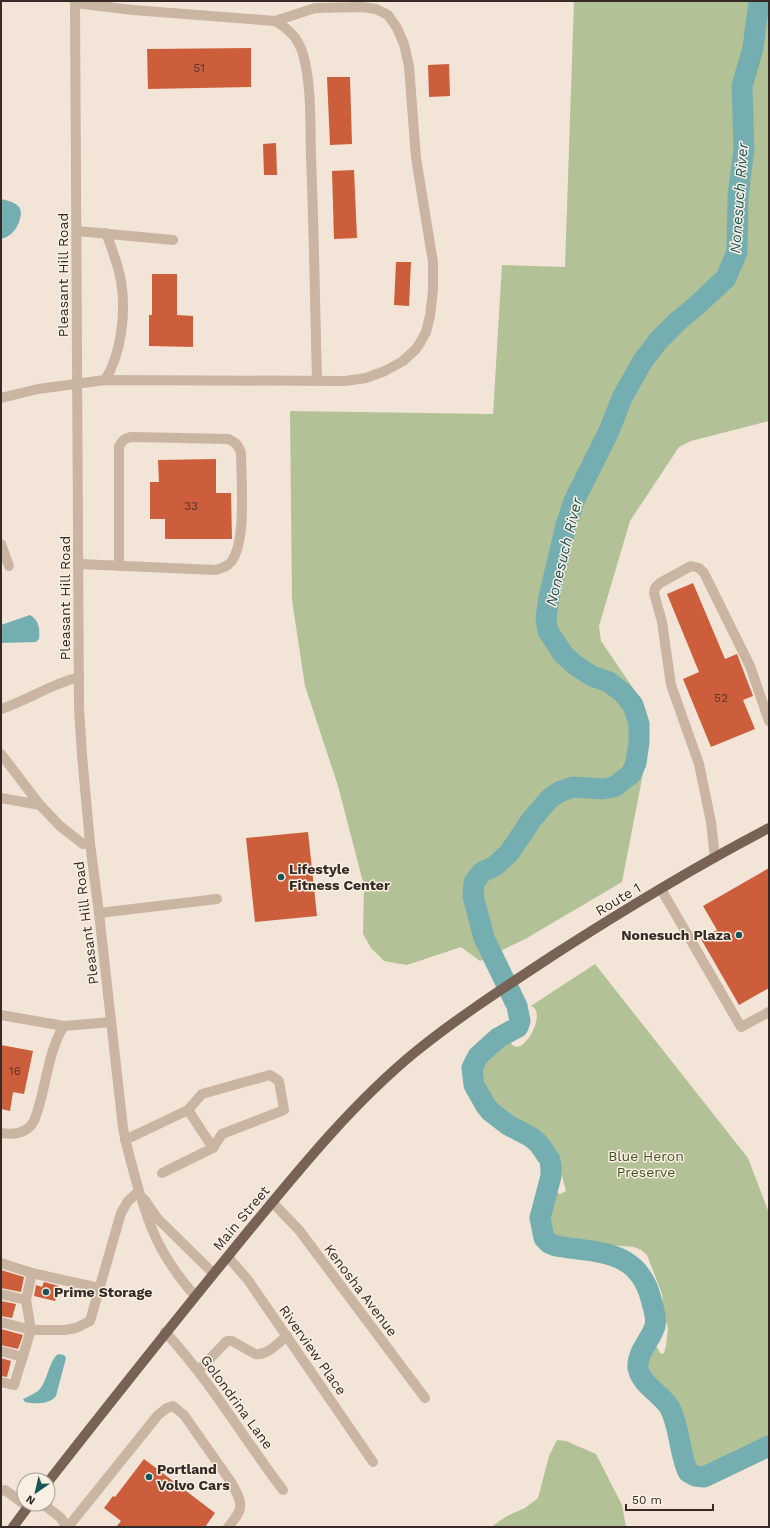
<svg xmlns="http://www.w3.org/2000/svg" width="770" height="1528" font-family="'Work Sans',sans-serif">
<rect width="100%" height="100%" fill="#f2e5d7"/>
<!-- green -->
<g fill="#b3c197">
<polygon points="574,1 769,1 769,421 691,441 679,447 630,521 599,626 601,641 633,688 648,720 647,753 622,882 527,938 480,961 461,947 407,965 384,961 371,948 363,934 364,886 338,786 305,686 292,600 290,411 493,414 502,265 565,267"/>
<path d="M595,964L748,1158L769,1213V1438C754,1442 740,1448 726,1455C720,1458 719,1465 713,1468C693,1478 685,1451 684,1436L686,1434L676,1402L656,1383L645,1360L650,1349L655,1344L661,1354L664,1353L666,1346L668,1328L664,1315L662,1294L647,1255L641,1250L634,1247C606,1244 573,1248 549,1231L546,1219L550,1195L555,1191L560,1194L566,1191L561,1172L549,1152V1142L542,1134L513,1123L497,1109L492,1102L481,1072L482,1061L489,1051L490,1053L494,1052C497,1045 501,1037 509,1037L512,1045L517,1047C529,1046 546,1011 531,1006Z"/>
<polygon points="557,1440 566,1441 596,1454 622,1505 626,1527 491,1527 507,1516 525,1508 538,1498 549,1456"/>
</g>
<!-- water -->
<g fill="#75aeb0">
<path d="M1,199C6,200 15,202 19,207C24,213 18,228 12,233C9,236 5,238 1,239Z"/>
<path d="M30,615C39,620 40,629 39,639L36,642L1,643V625Z"/>
<path d="M58,1354L64,1355L66,1358L56,1396C49,1405 34,1404 25,1402L23,1399C29,1396 35,1394 40,1389C48,1379 49,1361 58,1354Z"/>
</g>
<g fill="none" stroke-linecap="round" stroke-linejoin="round">
<!-- river -->
<path stroke="#75aeb0" stroke-width="21" d="M759,1L753,48L742,86L744,149L738,196L737,252L726,278L695,307L678,321L658,341L642,362L622,398L609,431L574,501L566,525L549,597L546,618L548,631L563,654L575,665L592,676L609,682L623,693L633,705L639,724V742L636,763L631,774L614,787L603,789L573,787L559,792L550,798L532,819L509,853L495,866L482,872L474,883L473,896L484,938L517,1006L520,1021L518,1027L498,1038L478,1056L472,1068L474,1085L486,1106L491,1112L508,1125L531,1137L539,1144L550,1160L551,1168V1176L540,1218L544,1238L549,1243L556,1246C596,1253 638,1248 651,1299C653,1307 657,1317 655,1326C651,1340 636,1353 638,1368C641,1385 662,1394 670,1408C680,1428 679,1452 688,1472L695,1476L704,1477L769,1446"/>
</g>
<!-- building -->
<g fill="#cc5e3b">
<polygon points="251,48 251,87 148,89 147,49"/>
<polygon points="449,64 450,96 429,97 428,65"/>
<polygon points="327,77 350,77 352,144 330,145"/>
<polygon points="276,143 277,175 264,175 263,144"/>
<polygon points="354,170 357,238 334,239 332,171"/>
<polygon points="396,262 411,262 409,306 394,305"/>
<polygon points="152,274 177,274 177,315 193,316 193,347 149,346 149,315 152,315"/>
<polygon points="216,459 216,493 231,493 232,539 165,539 165,519 150,519 150,482 159,482 158,460"/>
<polygon points="693,583 725,659 737,654 753,696 743,700 755,729 711,747 683,679 699,672 667,594"/>
<polygon points="308,832 317,916 255,922 246,838"/>
<polygon points="769,868 769,988 739,1005 701,939 717,930 703,906"/>
<polygon points="1,1045 33,1051 24,1094 13,1092 10,1111 1,1109"/>
<polygon points="1,1270 24,1277 21,1292 1,1288"/>
<polygon points="44,1282 59,1286 55,1301 34,1296 36,1285 42,1287"/>
<polygon points="1,1301 16,1304 12,1318 1,1316"/>
<polygon points="1,1329 23,1335 18,1349 1,1345"/>
<polygon points="1,1358 11,1361 7,1377 1,1376"/>
<polygon points="144,1459 215,1513 205,1527 116,1527 121,1521 104,1508 113,1496 115,1497"/>
</g>
<g fill="none" stroke-linecap="round" stroke-linejoin="round">
<!-- minor -->
<g stroke="#cab5a3" stroke-width="10">
<path d="M75,1L79,708L82,755L90,843L99,913L123,1128C127,1149 133,1170 139,1191C145,1211 151,1230 161,1248C170,1265 182,1281 195,1296"/>
<path d="M75,3L133,10L275,21C289,29 298,38 303,54C312,87 310,123 311,157C314,231 315,306 317,380"/>
<polyline points="77,231 173,240"/>
<path d="M105,380C122,353 126,311 121,281C118,264 112,249 106,233"/>
<polyline points="1,398 38,389 105,380 345,381 366,378 385,371 403,361 416,349 420,343 426,332 430,316 433,290 433,262 416,158 409,66 404,44 397,28 388,15 376,9 362,7 315,8 275,21"/>
<polyline points="1,544 9,566"/>
<path d="M79,564L215,570C222,568 227,567 231,562C247,542 241,479 241,453C238,445 236,442 228,439L132,437C125,438 122,440 119,447V566"/>
<path d="M1,709C28,700 51,684 79,677"/>
<polyline points="1,754 40,805 60,826 83,844 90,843"/>
<polyline points="1,798 40,805"/>
<polyline points="715,858 711,822 699,764 671,685 662,622 654,593 655,588 660,583 691,566 699,568 704,573 750,666 769,721"/>
<polyline points="661,889 741,1027 769,1012"/>
<polyline points="99,913 217,899"/>
<polyline points="1,1015 64,1026"/>
<path d="M1,1133C14,1135 27,1134 34,1121C46,1092 47,1052 64,1026L111,1022"/>
<polyline points="125,1140 188,1110 202,1094 270,1075 279,1081 284,1110 222,1134 213,1148"/>
<polyline points="162,1173 213,1148 188,1110"/>
<polyline points="144,1199 158,1219 213,1273"/>
<polyline points="272,1202 299,1230 425,1398"/>
<polyline points="228,1257 248,1280 373,1462"/>
<polyline points="1,1263 32,1273"/>
<polyline points="99,1288 32,1273 26,1300 31,1330 65,1330 76,1328 90,1321 121,1213 128,1201 139,1191"/>
<polyline points="1,1294 26,1300"/>
<polyline points="1,1322 31,1330 14,1385 1,1382"/>
<path d="M165,1332C210,1380 243,1438 283,1490"/>
<polyline points="1,1351 23,1357"/>
<path d="M198,1371L227,1341H232L255,1354C267,1356 278,1343 287,1336"/>
<polyline points="1,1491 5,1490 28,1507"/>
<polyline points="43,1504 61,1518 66,1527"/>
<path d="M68,1527L158,1415L167,1408L173,1406L184,1415L231,1482C243,1504 245,1508 228,1527"/>
</g>
<!-- major -->
<g stroke="#786155" stroke-width="10">
<path d="M48,1482C113,1399 179,1316 246,1234C298,1171 350,1106 414,1053C457,1018 505,987 552,956C622,911 694,867 769,828"/>
<polyline points="13,1527 30,1504"/>
</g>
</g>
<!-- markers -->
<g fill="#195458" stroke="#faefe3" stroke-width="1.5">
<circle cx="281" cy="877" r="4"/>
<circle cx="739" cy="935" r="4"/>
<circle cx="46" cy="1292" r="4"/>
<circle cx="149" cy="1477" r="4"/>
</g>
<g text-anchor="middle" dominant-baseline="central" stroke-width="3" stroke-linejoin="round" paint-order="stroke">
<!-- number labels -->
<g font-size="12" fill="#5b372a">
<text x="199" y="68">51</text>
<text x="191" y="506">33</text>
<text x="721" y="698">52</text>
<text x="15" y="1071">16</text>
</g>
<!-- street labels -->
<g font-size="14" fill="#352a25" stroke="#faefe3">
<text transform="translate(63 275) rotate(-90)">Pleasant Hill Road</text>
<text transform="translate(65 598) rotate(-90)">Pleasant Hill Road</text>
<text transform="translate(618 899) rotate(-31)">Route 1</text>
<text transform="translate(86 923) rotate(-97)">Pleasant Hill Road</text>
<text transform="translate(241 1218) rotate(-50)">Main Street</text>
<text transform="translate(361 1290) rotate(53)">Kenosha Avenue</text>
<text transform="translate(313 1350) rotate(55)">Riverview Place</text>
<text transform="translate(237 1402) rotate(54)">Golondrina Lane</text>
</g>
<!-- poi labels -->
<g font-size="14" font-weight="bold" fill="#352a25" stroke="#faefe3" text-anchor="start">
<text x="289" y="869">Lifestyle<tspan x="289" dy="16">Fitness Center</tspan></text>
<text x="731" y="935" text-anchor="end">Nonesuch Plaza</text>
<text x="54" y="1292">Prime Storage</text>
<text x="157" y="1469">Portland<tspan x="157" dy="16">Volvo Cars</tspan></text>
</g>
<!-- park labels -->
<g font-size="14" fill="#445428" stroke="#faefe3">
<text x="646" y="1156">Blue Heron<tspan x="646" dy="16">Preserve</tspan></text>
</g>
<!-- water labels -->
<g font-size="15" font-style="italic" fill="#195458" stroke="#faefe3">
<text transform="translate(739 198) rotate(-86)">Nonesuch River</text>
<text transform="translate(564 552) rotate(-76)">Nonesuch River</text>
</g>
</g>
<!-- border -->
<rect width="770" height="1528" fill="none" stroke="#352a25" stroke-width="4"/>
<!-- north arrow -->
<g transform="translate(36 1492) rotate(214)"><circle r="19" fill="#faefe3" stroke="#aba097"/>
<path d="M0-3L7 15L0 10L-7 15Z" fill="#195458"/>
<text y="-6" font-size="11" font-weight="bold" text-anchor="middle" fill="#352a25">N</text>
</g>
<!-- scale -->
<path d="M626 1504v6h87v-6" fill="none" stroke="#352a25" stroke-width="2"/>
<text x="632" y="1504" font-size="12" fill="#352a25" stroke="#faefe3" stroke-width="3" paint-order="stroke">50 m</text>
</svg>
